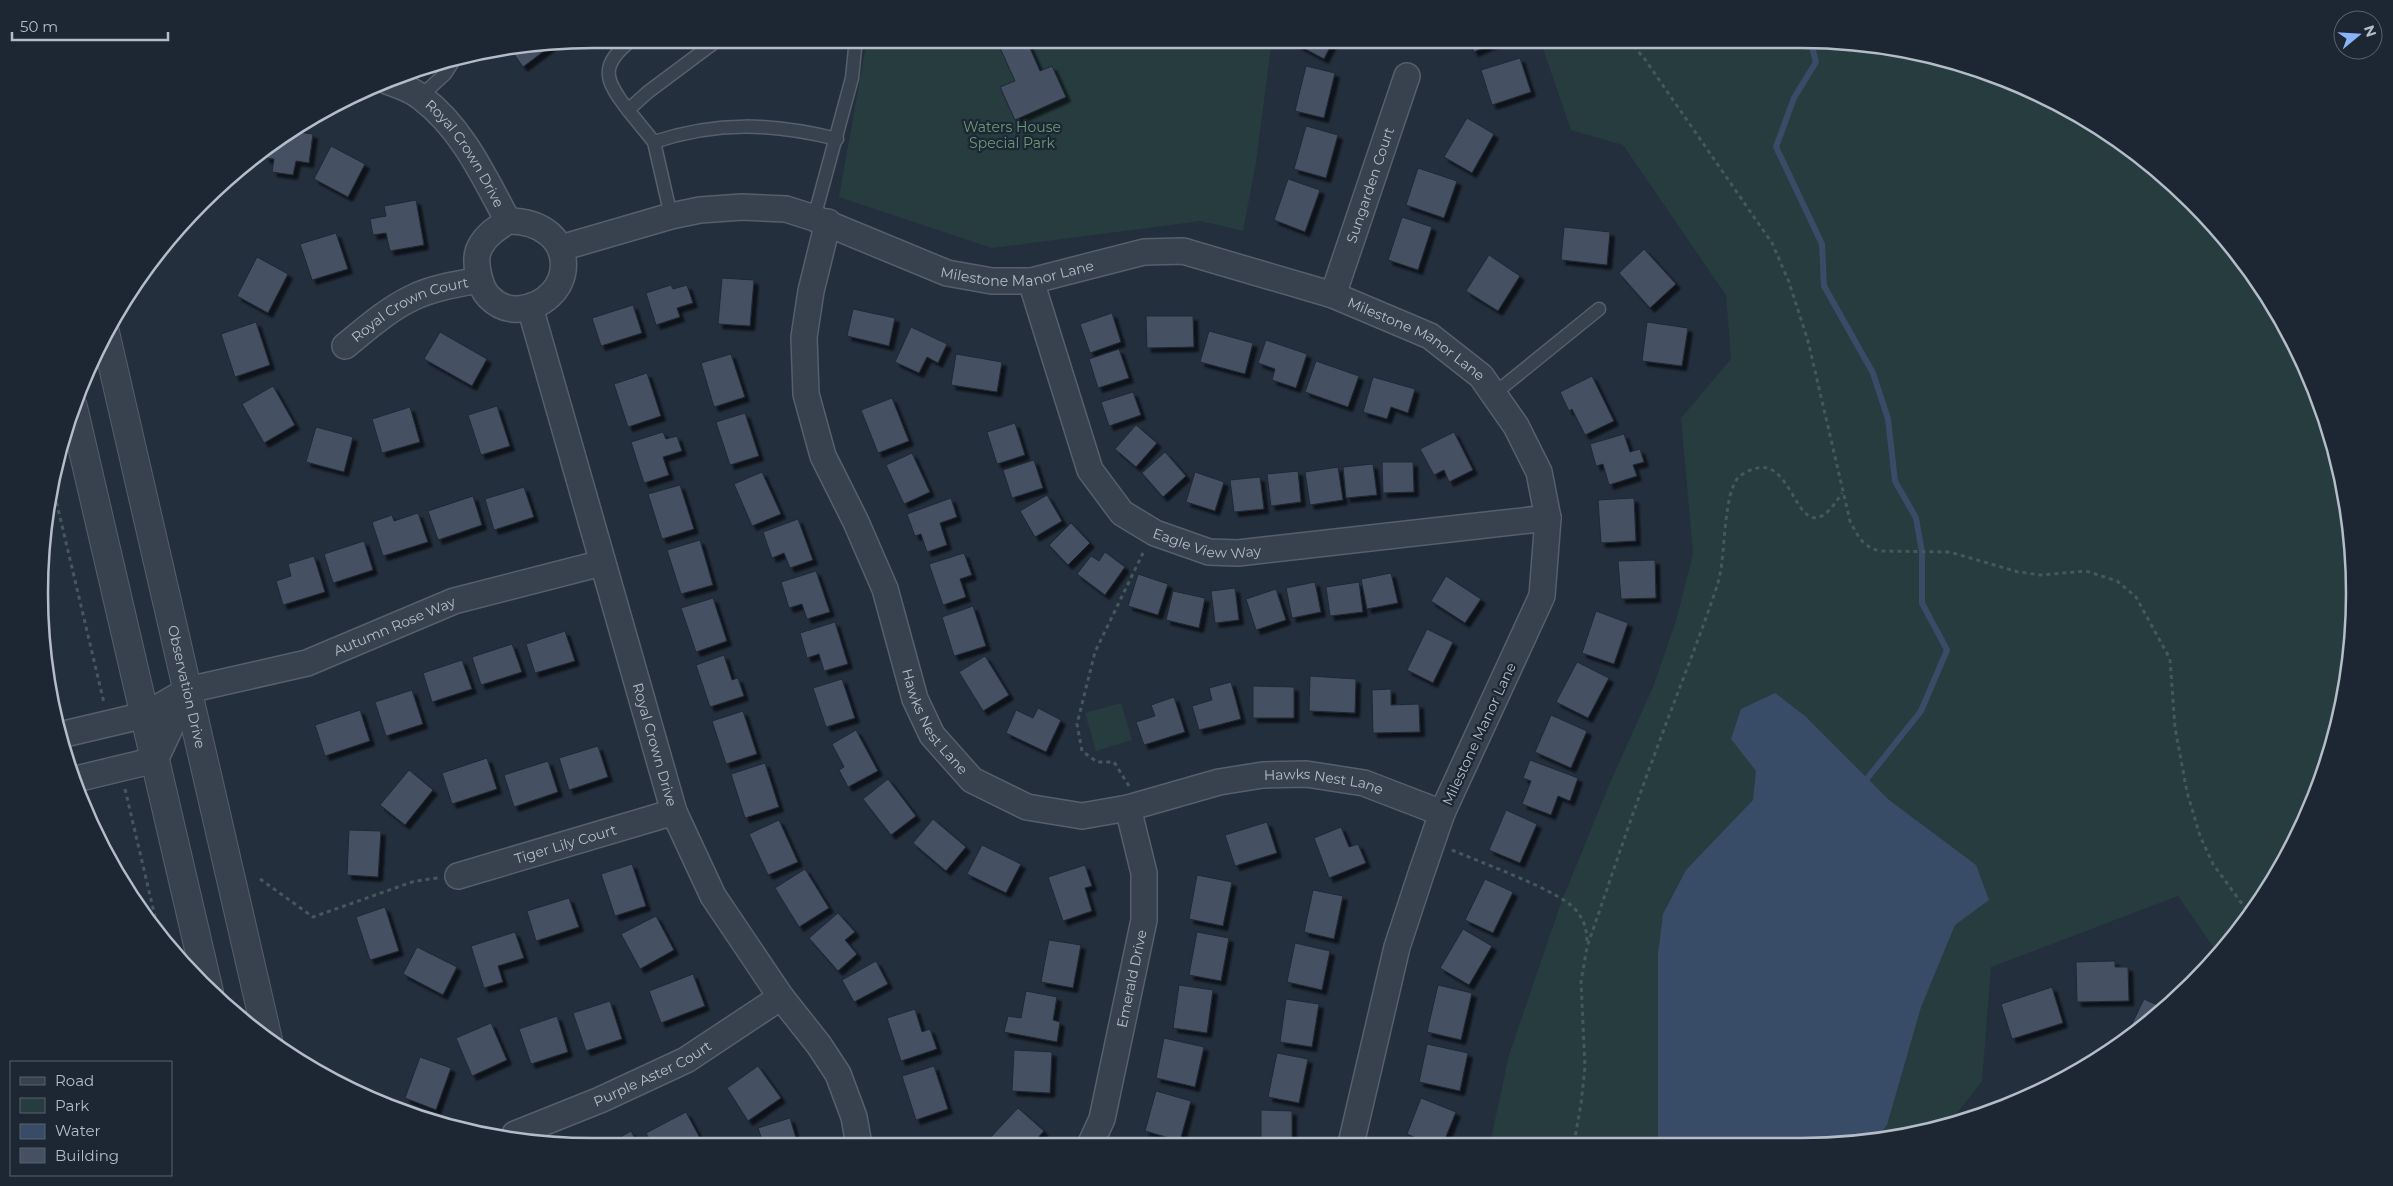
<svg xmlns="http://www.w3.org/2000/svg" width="2393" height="1186" font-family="Montserrat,sans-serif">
<defs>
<filter id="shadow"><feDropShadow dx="4.5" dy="4.5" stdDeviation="1" flood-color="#0009"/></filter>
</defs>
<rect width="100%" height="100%" fill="#242f3e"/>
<!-- green -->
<g fill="#263c3f">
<polygon points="867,39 1272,39 1256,162 1243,231 1201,221 992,248 839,197"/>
<polygon points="1540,40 1836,40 1943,58 2045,96 2137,153 2217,227 2280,316 2325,415 2349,520 2353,629 2335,736 2297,838 2219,955 2178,896 1991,967 1982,1081 1950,1122 1872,1143 1490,1144 1509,1055 1561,903 1610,783 1653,687 1676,621 1693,554 1681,418 1731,359 1726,295 1623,145 1571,130"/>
<polygon points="1121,703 1132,740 1096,751 1085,713"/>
</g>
<!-- water -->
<polygon fill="#394c67" points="1775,693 1805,716 1889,800 1976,865 1989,900 1955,925 1921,1007 1887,1125 1873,1142 1658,1143 1658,954 1663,914 1686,870 1753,800 1756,771 1731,739 1741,709"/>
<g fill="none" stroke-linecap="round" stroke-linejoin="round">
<!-- stream -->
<polyline stroke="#394c67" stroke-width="6" points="1810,40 1816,62 1794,98 1776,147 1822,244 1824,286 1873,373 1888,419 1895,481 1916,518 1922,552 1922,603 1947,650 1921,711 1862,785"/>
</g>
<!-- building -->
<g fill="#455162" stroke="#1f2835" filter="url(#shadow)">
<polygon points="996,39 1026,39 1040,71 1052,66 1066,97 1015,120 1000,87 1015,81"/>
<polygon points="1299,39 1334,39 1324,59 1296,44"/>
<polygon points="1468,40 1501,40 1474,52"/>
<polygon points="556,42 523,67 509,47"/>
<polygon points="1520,58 1531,92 1492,105 1481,70"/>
<polygon points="1306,66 1335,73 1324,118 1295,111"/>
<polygon points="1467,118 1494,134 1472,173 1444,157"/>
<polygon points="1306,126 1338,135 1326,178 1294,169"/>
<polygon points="289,131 313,134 309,163 296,161 293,175 272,172 274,159 265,158 267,146"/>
<polygon points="331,146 365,164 348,197 314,179"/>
<polygon points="1418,168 1457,181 1444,218 1406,205"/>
<polygon points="1288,179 1320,190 1305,232 1274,220"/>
<polygon points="416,200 424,245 390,251 386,233 373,235 370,219 386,216 384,206"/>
<polygon points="1402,217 1432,227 1418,270 1388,260"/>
<polygon points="1564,227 1610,232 1607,265 1561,260"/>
<polygon points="336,233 348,269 312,280 300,244"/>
<polygon points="1644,249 1676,284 1650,308 1619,273"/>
<polygon points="1489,255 1520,276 1498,311 1466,291"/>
<polygon points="257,257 288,274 268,313 237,296"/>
<polygon points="722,278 754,280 750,326 718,324"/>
<polygon points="671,285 673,289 687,285 693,303 677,308 680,317 656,325 646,293"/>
<polygon points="633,305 642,333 601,346 592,318"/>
<polygon points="853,309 895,318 889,346 847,336"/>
<polygon points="1112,313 1121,342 1090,353 1080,324"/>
<polygon points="1146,316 1193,316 1194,347 1147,348"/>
<polygon points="256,322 270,365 235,377 221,334"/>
<polygon points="1647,322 1688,328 1682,366 1642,361"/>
<polygon points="911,327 947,344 938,363 927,357 919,373 895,362"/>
<polygon points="1209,331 1253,343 1245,374 1200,362"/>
<polygon points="440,332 487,359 472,386 424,359"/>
<polygon points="1266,340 1307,354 1296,388 1272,380 1275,369 1258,363"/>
<polygon points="1119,349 1129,378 1098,388 1089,359"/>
<polygon points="731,354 745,397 714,407 701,363"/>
<polygon points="956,354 1002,362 997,392 951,385"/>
<polygon points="1316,361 1359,376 1348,407 1305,392"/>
<polygon points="647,373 661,416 628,427 614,384"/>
<polygon points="1592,376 1614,421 1585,435 1572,409 1569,411 1560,392"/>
<polygon points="1373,377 1415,389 1408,413 1391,407 1387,419 1363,412"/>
<polygon points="273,386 295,425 264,443 242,404"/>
<polygon points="1133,392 1141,415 1109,426 1101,402"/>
<polygon points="892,398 909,441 878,453 861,410"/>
<polygon points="497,406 510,446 481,455 468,415"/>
<polygon points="410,407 420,442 382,453 372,419"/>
<polygon points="745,413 759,456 730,465 716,422"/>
<polygon points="1015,423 1025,455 997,464 987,432"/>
<polygon points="1136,425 1157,443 1136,467 1115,449"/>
<polygon points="316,427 353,437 344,472 306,462"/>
<polygon points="663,432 666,439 677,436 682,451 663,457 669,475 644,483 631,442"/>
<polygon points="1454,432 1473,470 1449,482 1444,470 1434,475 1420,449"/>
<polygon points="1624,434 1630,452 1640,449 1644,462 1633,465 1637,476 1609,485 1603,464 1596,466 1590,444"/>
<polygon points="1165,452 1186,476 1163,497 1142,473"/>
<polygon points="912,453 930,492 904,504 886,465"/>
<polygon points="1034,460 1043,488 1012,498 1003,470"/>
<polygon points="1382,462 1413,462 1414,492 1383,493"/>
<polygon points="1373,464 1377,495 1346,498 1343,467"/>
<polygon points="1338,467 1343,500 1310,505 1305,472"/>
<polygon points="1298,471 1301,502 1271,506 1267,474"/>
<polygon points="762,472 781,514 752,526 734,484"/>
<polygon points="1195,472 1224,482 1215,511 1186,502"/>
<polygon points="1260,477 1264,509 1234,512 1230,480"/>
<polygon points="680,485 694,529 662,539 648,494"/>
<polygon points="524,487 534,517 494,530 485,499"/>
<polygon points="1047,495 1062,521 1035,537 1020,511"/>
<polygon points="473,496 482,525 438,540 428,511"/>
<polygon points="951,498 957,517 940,523 947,545 927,552 921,534 915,536 907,514"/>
<polygon points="1634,498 1636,541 1601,543 1598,500"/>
<polygon points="418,513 428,542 383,556 372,522 392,515 394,521"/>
<polygon points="798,519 813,560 790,568 784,553 772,558 763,532"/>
<polygon points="1071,523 1090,543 1068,565 1049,545"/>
<polygon points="700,540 713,585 681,594 667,550"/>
<polygon points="364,541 373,570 333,583 324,554"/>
<polygon points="1105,552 1125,567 1105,595 1077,574 1091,556 1099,561"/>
<polygon points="964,553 972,575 960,579 966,597 943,605 929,564"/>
<polygon points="314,556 325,592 283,605 276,581 291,576 288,564"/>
<polygon points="1655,560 1656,598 1621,599 1618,561"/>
<polygon points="816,571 830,612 807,619 802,604 789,608 781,582"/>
<polygon points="1391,573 1398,603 1367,609 1361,579"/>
<polygon points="1138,574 1168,584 1158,615 1128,606"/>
<polygon points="1446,576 1481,599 1465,623 1431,601"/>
<polygon points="1315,582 1321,612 1292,618 1286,588"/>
<polygon points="1359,582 1363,612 1330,616 1326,587"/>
<polygon points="1235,588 1239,620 1215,623 1211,591"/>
<polygon points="1276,589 1286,620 1256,630 1246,599"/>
<polygon points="1173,591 1205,598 1199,628 1166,620"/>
<polygon points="713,598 727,641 696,652 681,608"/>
<polygon points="973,606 986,646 954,656 942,617"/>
<polygon points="1596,611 1628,623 1614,664 1582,653"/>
<polygon points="835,622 848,664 824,671 819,654 807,658 800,633"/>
<polygon points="1427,629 1453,642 1433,683 1407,670"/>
<polygon points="565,631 575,661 535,673 526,644"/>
<polygon points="512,644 522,672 481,685 472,657"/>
<polygon points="724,655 732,680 738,678 744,696 710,707 696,665"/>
<polygon points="985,656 1009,695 983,711 959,672"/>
<polygon points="462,660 472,689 432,702 423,673"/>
<polygon points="1577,662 1609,678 1588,718 1556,702"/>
<polygon points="1310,676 1356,679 1355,713 1309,711"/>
<polygon points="842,679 855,718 826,727 813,688"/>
<polygon points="1231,682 1241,719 1199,730 1192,706 1212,700 1209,688"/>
<polygon points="1253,686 1294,687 1294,718 1253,718"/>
<polygon points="1391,689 1391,705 1419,704 1420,732 1373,733 1372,690"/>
<polygon points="412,690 423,724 386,736 375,702"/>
<polygon points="1174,697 1185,732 1144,745 1136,722 1155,716 1151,705"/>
<polygon points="1038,708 1061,720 1046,752 1006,733 1016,710 1033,718"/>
<polygon points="360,710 370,741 325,756 315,725"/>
<polygon points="743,711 757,754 726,764 712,721"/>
<polygon points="1551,715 1587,731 1571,768 1535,752"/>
<polygon points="856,730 878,771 848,787 839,770 844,767 832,744"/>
<polygon points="598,746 608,777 569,790 559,758"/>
<polygon points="487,758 497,789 452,804 442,773"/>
<polygon points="1530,760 1578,778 1570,801 1558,796 1551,815 1522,804 1531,781 1523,778"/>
<polygon points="548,761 558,792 514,807 504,775"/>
<polygon points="765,763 779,807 745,818 731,774"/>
<polygon points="409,770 433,790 405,825 380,805"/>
<polygon points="888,779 916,816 891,835 863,799"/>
<polygon points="1506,810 1537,824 1520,863 1489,850"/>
<polygon points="933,819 966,847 946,871 913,843"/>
<polygon points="779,820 798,862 768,875 749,834"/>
<polygon points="1267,822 1277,853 1235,866 1225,835"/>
<polygon points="1341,827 1349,847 1358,844 1366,863 1329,878 1314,838"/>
<polygon points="349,830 381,831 378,877 347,875"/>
<polygon points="982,845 1021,864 1006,893 967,874"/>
<polygon points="632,864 646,906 615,916 601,874"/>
<polygon points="1085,865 1092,886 1085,888 1092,911 1063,921 1048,877"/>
<polygon points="805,869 829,908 799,927 775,888"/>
<polygon points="1197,875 1232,882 1223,926 1189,919"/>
<polygon points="1485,879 1513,892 1493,933 1465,920"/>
<polygon points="1313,890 1343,896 1334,939 1304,932"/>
<polygon points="569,898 579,927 536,941 527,911"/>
<polygon points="385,907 399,951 370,960 356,917"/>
<polygon points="838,913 855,932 845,940 857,954 838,971 809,938"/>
<polygon points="656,916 674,950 640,969 621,934"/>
<polygon points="1463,929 1492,946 1469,985 1440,968"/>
<polygon points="515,932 524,958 498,966 503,982 484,988 471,946"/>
<polygon points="1197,932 1229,938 1221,981 1189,975"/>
<polygon points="1049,940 1081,945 1073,988 1041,982"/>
<polygon points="1295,943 1330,951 1322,990 1287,982"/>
<polygon points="417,947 457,967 443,995 403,974"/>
<polygon points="876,961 888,984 854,1002 842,980"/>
<polygon points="2115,961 2115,967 2128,967 2129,1001 2077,1002 2076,962"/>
<polygon points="693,974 705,1006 661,1023 649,991"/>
<polygon points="1179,985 1213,990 1207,1033 1173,1028"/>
<polygon points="1438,985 1472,993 1461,1040 1427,1032"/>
<polygon points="2052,987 2063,1023 2012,1039 2001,1004"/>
<polygon points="1026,991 1057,997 1053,1020 1060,1022 1057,1042 1004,1032 1008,1016 1021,1018"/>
<polygon points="1286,999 1319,1004 1312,1047 1280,1042"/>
<polygon points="2144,999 2164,1008 2134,1035 2128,1032"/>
<polygon points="610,1001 622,1039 586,1051 573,1013"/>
<polygon points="915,1009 922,1032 930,1029 937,1049 901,1061 887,1018"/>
<polygon points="557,1016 568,1052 531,1064 519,1029"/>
<polygon points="491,1023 507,1060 472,1076 456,1038"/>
<polygon points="1164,1038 1204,1047 1195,1087 1156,1078"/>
<polygon points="1427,1044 1468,1053 1460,1091 1419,1082"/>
<polygon points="1014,1050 1052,1052 1050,1093 1012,1091"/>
<polygon points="1277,1053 1308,1059 1299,1103 1268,1097"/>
<polygon points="420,1057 451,1068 436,1110 405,1098"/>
<polygon points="758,1066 781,1098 748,1121 727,1088"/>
<polygon points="934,1066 948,1109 916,1120 902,1076"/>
<polygon points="1156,1091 1191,1101 1180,1141 1145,1131"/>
<polygon points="1421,1098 1456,1112 1443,1144 1430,1144 1407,1134"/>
<polygon points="1018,1108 1044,1131 1031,1145 994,1145 989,1139"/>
<polygon points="1261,1110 1292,1111 1292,1144 1261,1144"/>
<polygon points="686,1112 701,1140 690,1146 653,1146 646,1133"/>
<polygon points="790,1118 798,1145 764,1146 758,1128"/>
<polygon points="631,1131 639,1146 605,1146"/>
<polygon points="952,1137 954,1145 920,1145"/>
</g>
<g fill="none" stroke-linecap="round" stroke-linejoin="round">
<!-- service casing -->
<g stroke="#565f6c" stroke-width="15">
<g id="service">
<polyline points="421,96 445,74 456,57"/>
<path d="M628,110C604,79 599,65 633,39"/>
<path d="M654,142C717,121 772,123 837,139"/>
<polyline points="671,216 654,142 628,110 648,92 719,39"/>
<polyline points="814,218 852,78 856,39"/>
<polyline points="1494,394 1599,309"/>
</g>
</g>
<!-- minor casing -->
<g stroke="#565f6c" stroke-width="28">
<g id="minor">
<path id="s1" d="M387,81C398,85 413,90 422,98C463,129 484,177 508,221"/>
<path d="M508,221C581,221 579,302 519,309C507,310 497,305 489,297C479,287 473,259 480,247C486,235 497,228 508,221Z"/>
<path id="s2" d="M828,222L811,291L804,337L806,394L823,456L856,522L885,589L915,699L932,735L972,780L1027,807L1082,816L1128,808L1219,782L1263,775L1306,774L1364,783L1442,813"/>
<path id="s3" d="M561,248L671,216L700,210L742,207L786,209L814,218L947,273L992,281H1031L1144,252L1183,251L1333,295L1430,336L1481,376L1516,426L1539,472L1548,518L1542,596L1442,813L1421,874L1397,947L1351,1144"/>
<path id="s4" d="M1031,281L1090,470L1122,513L1155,533L1209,552L1238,553L1548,518"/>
<path id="s5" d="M1333,295L1407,76"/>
<path id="s6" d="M530,307L674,812L713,896L781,997L819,1045L838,1074L854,1117L859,1145"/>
<path id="s7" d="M345,346C366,329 387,310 412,298C432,288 457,284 480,280"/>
<path id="s8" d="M60,735L145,715L188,690L307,663L454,601L602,563"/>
<polyline points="72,780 155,760 188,690"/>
<path id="s9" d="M458,876L674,812"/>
<path id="s10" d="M515,1134L600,1100L686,1060L781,997"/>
<path id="s11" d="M1090,1145L1102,1119L1144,920V873L1128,808"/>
</g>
</g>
<!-- tertiary casing -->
<g stroke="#565f6c" stroke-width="30">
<g id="tertiary">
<path id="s12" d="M105,332L268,1040"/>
<polyline points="73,407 209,992"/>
</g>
</g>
<!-- path -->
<g stroke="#44595c" stroke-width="3" stroke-dasharray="4 4" stroke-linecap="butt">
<path d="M1628,40L1644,58L1772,243L1789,282L1808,341L1850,521C1858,536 1863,548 1881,551L1950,552L2018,572L2041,575L2086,571L2117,581L2136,597L2170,659L2175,728L2187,792L2200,836L2213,864L2248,912"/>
<polyline points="872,45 879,39"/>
<polyline points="51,479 104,703"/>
<polyline points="1129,786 1114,762 1097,762 1082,751 1077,724 1095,652 1143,553"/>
<polyline points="125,789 160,938"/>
<path d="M1452,850C1479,862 1558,890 1575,909C1585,921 1587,930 1587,945"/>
<polyline points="260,879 313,917 415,881 438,878"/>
<polyline points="440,1125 493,1132"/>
<path d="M1574,1143L1581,1104L1585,1067L1581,982L1587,947C1610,881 1632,814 1657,748C1676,696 1697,645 1715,592C1717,586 1719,580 1720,574C1725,552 1724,493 1738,478C1742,474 1749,470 1754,469C1798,453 1796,566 1842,493"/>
</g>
<!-- service -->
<use href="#service" stroke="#38414e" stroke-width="12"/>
<!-- minor -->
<use href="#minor" stroke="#38414e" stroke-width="25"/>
<!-- tertiary -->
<use href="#tertiary" stroke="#38414e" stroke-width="28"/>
</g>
<g text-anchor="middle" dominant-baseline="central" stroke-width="4.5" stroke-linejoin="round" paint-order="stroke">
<!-- park labels -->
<g font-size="14" fill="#6b9a76" stroke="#1d2633">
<text x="1012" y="127">Waters House<tspan x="1012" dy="16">Special Park</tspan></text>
</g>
<!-- street labels -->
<g font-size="14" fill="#b4bcc9" stroke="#1d2633">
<text stroke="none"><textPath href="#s1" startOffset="110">Royal Crown Drive</textPath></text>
<text stroke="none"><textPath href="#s5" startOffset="116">Sungarden Court</textPath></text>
<text stroke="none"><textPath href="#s3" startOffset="475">Milestone Manor Lane</textPath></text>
<text stroke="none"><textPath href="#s7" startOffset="76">Royal Crown Court</textPath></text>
<text stroke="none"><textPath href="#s3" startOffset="895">Milestone Manor Lane</textPath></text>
<text stroke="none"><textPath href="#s4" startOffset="344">Eagle View Way</textPath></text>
<text stroke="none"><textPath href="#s8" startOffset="354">Autumn Rose Way</textPath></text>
<text stroke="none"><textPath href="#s12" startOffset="364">Observation Drive</textPath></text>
<text stroke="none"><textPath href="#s2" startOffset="529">Hawks Nest Lane</textPath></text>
<text transform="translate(1479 734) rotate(-65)">Milestone Manor Lane</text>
<text stroke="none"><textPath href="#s6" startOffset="455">Royal Crown Drive</textPath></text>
<text stroke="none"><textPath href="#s2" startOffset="964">Hawks Nest Lane</textPath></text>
<text stroke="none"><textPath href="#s9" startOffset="112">Tiger Lily Court</textPath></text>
<text stroke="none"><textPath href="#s11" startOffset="172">Emerald Drive</textPath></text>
<text stroke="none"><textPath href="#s10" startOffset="150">Purple Aster Court</textPath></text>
</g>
</g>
<!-- crop -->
<path d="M0 0H2393V1186H0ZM593 48H1801A545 545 0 0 1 2346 593V593A545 545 0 0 1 1801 1138H593A545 545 0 0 1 48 593V593A545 545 0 0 1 593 48Z" fill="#1d2633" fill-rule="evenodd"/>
<path fill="none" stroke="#b4bcc9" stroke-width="2.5" d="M593 48H1801A545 545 0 0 1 2346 593V593A545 545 0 0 1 1801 1138H593A545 545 0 0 1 48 593V593A545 545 0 0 1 593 48Z"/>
<!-- legend -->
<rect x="10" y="1061" width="162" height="115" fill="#1d2633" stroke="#59626f"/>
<rect x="20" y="1077" width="25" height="8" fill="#38414e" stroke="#59626f"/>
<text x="55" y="1086" font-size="15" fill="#b4bcc9">Road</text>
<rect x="20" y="1098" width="25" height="15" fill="#263c3f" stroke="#59626f"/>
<text x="55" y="1111" font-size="15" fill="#b4bcc9">Park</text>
<rect x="20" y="1124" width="25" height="15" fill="#394c67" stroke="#59626f"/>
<text x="55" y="1136" font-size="15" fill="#b4bcc9">Water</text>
<rect x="20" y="1148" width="25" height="15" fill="#455162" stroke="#59626f"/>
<text x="55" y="1161" font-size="15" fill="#b4bcc9">Building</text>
<!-- north arrow -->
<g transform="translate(2358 35) rotate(72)"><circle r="24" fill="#1d2633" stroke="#59626f"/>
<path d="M0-4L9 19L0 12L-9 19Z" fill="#8ab4f8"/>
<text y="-8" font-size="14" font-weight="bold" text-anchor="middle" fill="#b4bcc9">N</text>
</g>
<!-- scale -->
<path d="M12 32v8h156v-8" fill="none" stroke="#b4bcc9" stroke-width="2.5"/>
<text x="20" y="32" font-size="15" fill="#b4bcc9" stroke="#1d2633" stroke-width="4" paint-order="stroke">50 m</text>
</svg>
